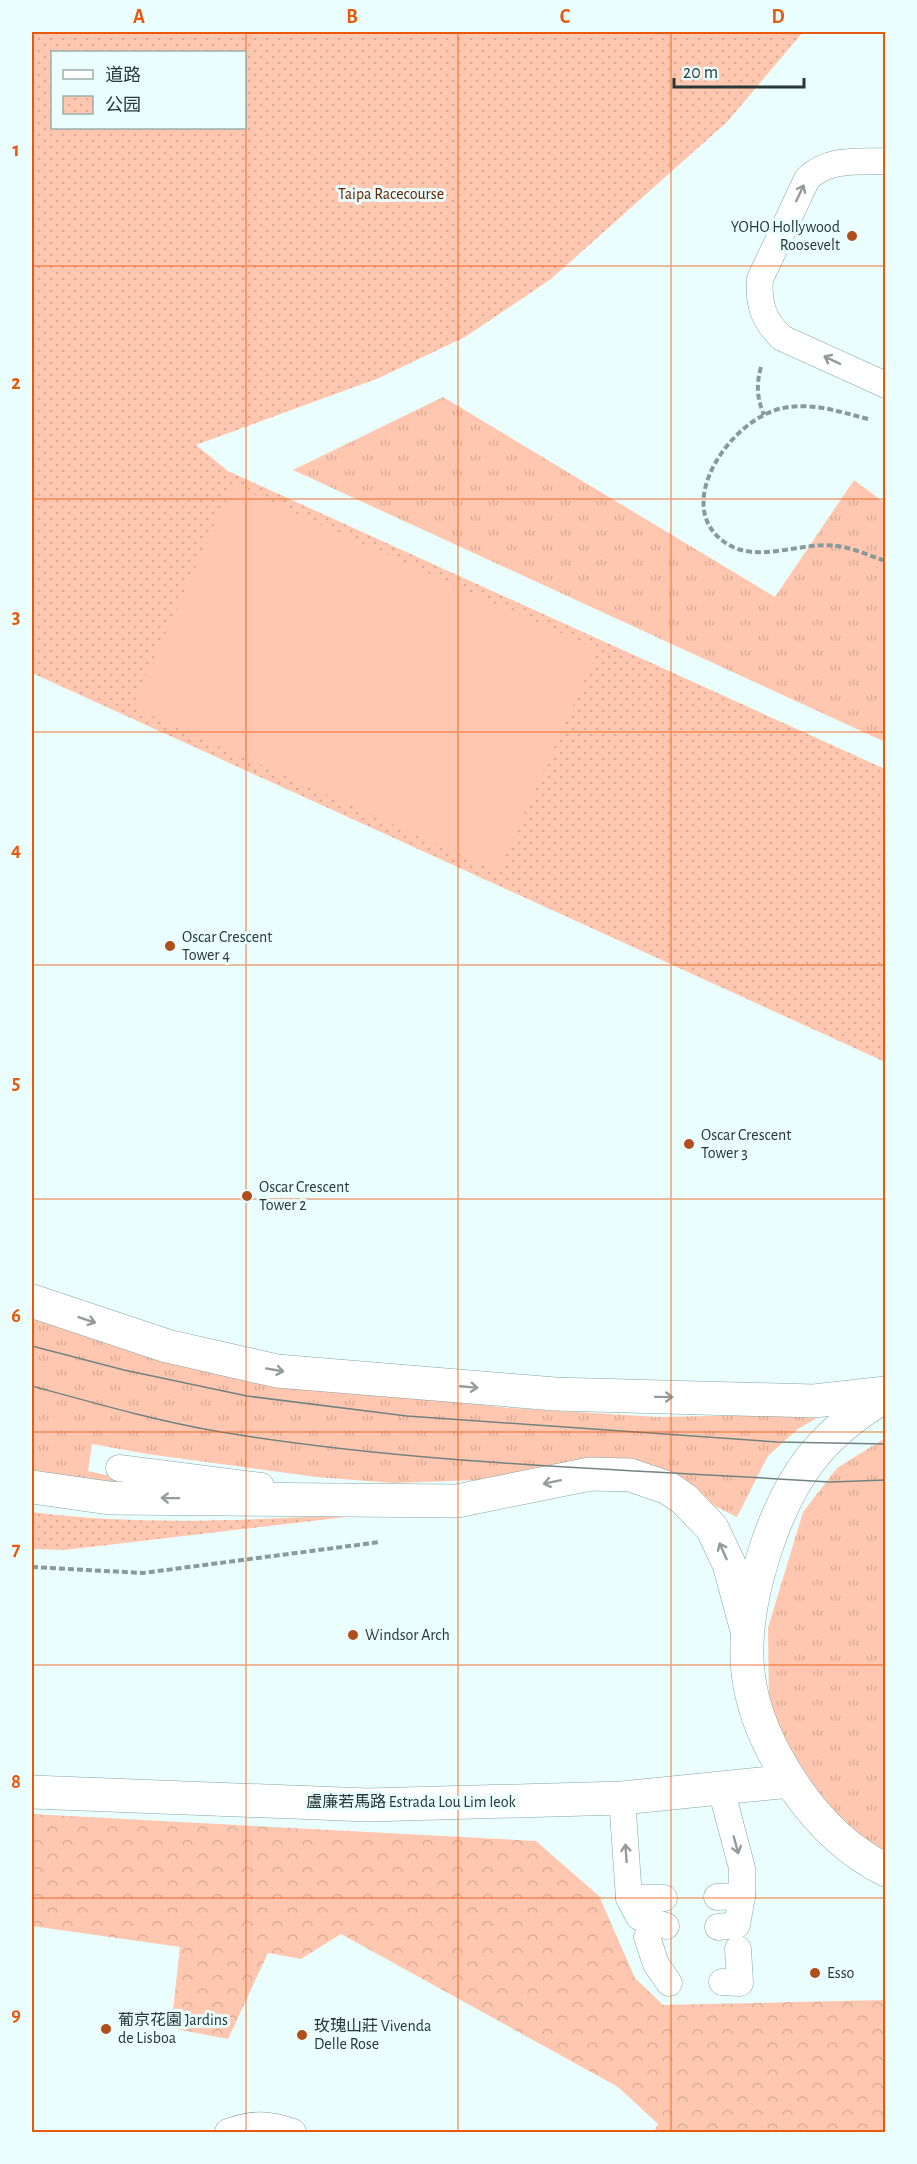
<svg xmlns="http://www.w3.org/2000/svg" width="917" height="2164" font-family="'Alegreya Sans','Noto Sans SC',sans-serif">
<defs>
<pattern id="grass-tufts" width="24" height="20" patternUnits="userSpaceOnUse" patternTransform="scale(1.5)"><rect width="24" height="20" fill="#ffc7af"/><path d="M3 7l-1-3M5 7V3M7 7l1-3M15 17l-1-3M17 17v-4M19 17l1-3" fill="none" stroke="#dbac97"/></pattern>
<pattern id="forest-crowns" width="20" height="18" patternUnits="userSpaceOnUse" patternTransform="scale(1.5)"><rect width="20" height="18" fill="#ffc7af"/><path d="M2 6a3 3 0 1 1 6 0M12 15a3 3 0 1 1 6 0" fill="none" stroke="#dbac97"/></pattern>
<pattern id="park-dots" width="8" height="8" patternUnits="userSpaceOnUse" patternTransform="scale(1.5)"><rect width="8" height="8" fill="#ffc7af"/><path d="M2 2h.1M6 6h.1" fill="none" stroke="#dbac97" stroke-width="1.8" stroke-linecap="round"/></pattern>
</defs>
<rect width="100%" height="100%" fill="#eafefd"/>
<!-- grass -->
<g fill="url(#grass-tufts)">
<polygon points="443,397 775,597 854,480 885,503 885,742 293,470"/>
<polygon points="32,1314 402,1396 511,1408 658,1417 824,1414 798,1429 768,1456 737,1517 690,1494 527,1478 394,1483 316,1477 147,1454 92,1444 88,1471 148,1484 97,1482 32,1471"/>
<polygon points="885,1438 885,1852 846,1831 798,1774 769,1706 768,1628 803,1512 837,1468"/>
</g>
<!-- forest -->
<polygon fill="url(#forest-crowns)" points="32,1814 536,1841 599,1896 635,1978 663,2005 885,2000 885,2132 654,2132 658,2124 618,2087 341,1934 301,1959 268,1953 228,2039 171,2028 180,1947 32,1926"/>
<!-- park -->
<g fill="url(#park-dots)" fill-rule="evenodd">
<path d="M32,32H803L727,122L551,279L465,337L379,378L196,445L228,471L885,769V1062L32,673ZM52,52H244V128H52Z"/>
<path d="M32,1512C144,1527 259,1519 372,1514L65,1550L32,1549Z"/>
</g>
<!-- garden -->
<polygon fill="#ffc7af" points="233,485 598,650 498,872 132,707"/>
<g fill="none" stroke-linecap="round" stroke-linejoin="round">
<!-- service casing -->
<g stroke="#84a4a3" stroke-width="27">
<g id="service">
<path d="M886,161C857,162 828,158 807,179L760,279C758,305 764,321 782,338L886,385"/>
<polyline points="119,1468 261,1486"/>
<polyline points="622,1798 629,1898 664,1898"/>
<polyline points="717,1897 742,1896 742,1868 721,1789"/>
<polyline points="629,1898 639,1917 666,1926"/>
<polyline points="718,1927 737,1925 742,1896"/>
<polyline points="647,1937 656,1964 669,1983"/>
<polyline points="722,1982 740,1983 738,1949"/>
<path d="M228,2132C253,2123 267,2123 293,2132"/>
</g>
</g>
<!-- tertiary casing -->
<g stroke="#84a4a3" stroke-width="34">
<polyline id="tertiary" points="32,1792 368,1805 622,1798 790,1781"/>
</g>
<!-- secondary casing -->
<g stroke="#84a4a3" stroke-width="34">
<g id="secondary">
<polyline points="32,1301 167,1346 277,1371 555,1394 814,1401 886,1393"/>
<path d="M886,1396C821,1433 789,1478 766,1548C735,1642 739,1706 796,1789C819,1822 849,1852 886,1870"/>
<polyline points="32,1487 109,1498 457,1501 590,1474 630,1475 668,1488 684,1499 712,1528 729,1564 746,1627"/>
</g>
</g>
<!-- path -->
<g stroke="#899a99" stroke-width="4" stroke-dasharray="6 3" stroke-linecap="butt">
<path d="M761,367C756,385 757,398 764,415"/>
<path d="M868,419C840,412 813,402 783,408C731,418 667,509 729,545C760,563 803,541 837,546C853,548 870,556 886,561"/>
<polyline points="32,1567 143,1573 380,1542"/>
</g>
<!-- service -->
<use href="#service" stroke="#fff" stroke-width="26"/>
<!-- tertiary -->
<use href="#tertiary" stroke="#fff" stroke-width="33"/>
<!-- secondary -->
<use href="#secondary" stroke="#fff" stroke-width="33"/>
<!-- tram -->
<g stroke="#728281" stroke-width="1.5">
<polyline points="32,1346 124,1370 247,1396 407,1416 777,1442 886,1444"/>
<path d="M32,1386C94,1403 157,1421 221,1432C422,1465 628,1469 831,1482L886,1480"/>
</g>
</g>
<!-- one-way arrows -->
<defs><path id="oneway-shaft" d="M-6 0H5M1.5-3L5.5 0L1.5 3" fill="none" stroke-width="1.6" stroke-linecap="round" stroke-linejoin="round" transform="scale(1.5)"/></defs>
<g stroke="#949b9a">
<use href="#oneway-shaft" transform="translate(800 193) rotate(-65)"/>
<use href="#oneway-shaft" transform="translate(832 360) rotate(-155)"/>
<use href="#oneway-shaft" transform="translate(87 1320) rotate(18)"/>
<use href="#oneway-shaft" transform="translate(275 1370) rotate(10)"/>
<use href="#oneway-shaft" transform="translate(469 1387) rotate(5)"/>
<use href="#oneway-shaft" transform="translate(664 1397) rotate(1)"/>
<use href="#oneway-shaft" transform="translate(552 1482) rotate(168)"/>
<use href="#oneway-shaft" transform="translate(170 1498) rotate(-179)"/>
<use href="#oneway-shaft" transform="translate(723 1551) rotate(-114)"/>
<use href="#oneway-shaft" transform="translate(736 1845) rotate(75)"/>
<use href="#oneway-shaft" transform="translate(626 1853) rotate(-94)"/>
</g>
<!-- grid -->
<path fill="none" stroke="#e8590c" stroke-width="1.5" stroke-opacity="0.55" d="M246,32V2132M458,32V2132M671,32V2132M32,266H886M32,499H886M32,732H886M32,965H886M32,1199H886M32,1432H886M32,1665H886M32,1898H886"/>
<!-- markers -->
<g fill="#b24e1a" stroke="#eafefd" stroke-width="2">
<circle cx="852" cy="236" r="6"/>
<circle cx="170" cy="946" r="6"/>
<circle cx="689" cy="1144" r="6"/>
<circle cx="247" cy="1196" r="6"/>
<circle cx="353" cy="1635" r="6"/>
<circle cx="815" cy="1973" r="6"/>
<circle cx="106" cy="2029" r="6"/>
<circle cx="302" cy="2035" r="6"/>
</g>
<g text-anchor="middle" dominant-baseline="central" stroke-width="6" stroke-linejoin="round" paint-order="stroke">
<!-- park labels -->
<g font-size="16" fill="#642300" stroke="#eafefd">
<text x="391" y="194">Taipa Racecourse</text>
</g>
<!-- poi labels -->
<g font-size="16" fill="#293736" stroke="#eafefd" text-anchor="start">
<text x="840" y="227" text-anchor="end">YOHO Hollywood<tspan x="840" dy="18">Roosevelt</tspan></text>
<text x="182" y="937">Oscar Crescent<tspan x="182" dy="18">Tower 4</tspan></text>
<text x="701" y="1135">Oscar Crescent<tspan x="701" dy="18">Tower 3</tspan></text>
<text x="259" y="1187">Oscar Crescent<tspan x="259" dy="18">Tower 2</tspan></text>
<text x="365" y="1635">Windsor Arch</text>
<text x="827" y="1973">Esso</text>
<text x="118" y="2020">葡京花園 Jardins<tspan x="118" dy="18">de Lisboa</tspan></text>
<text x="314" y="2026">玫瑰山莊 Vivenda<tspan x="314" dy="18">Delle Rose</tspan></text>
</g>
<!-- street labels -->
<g font-size="16" fill="#293736" stroke="#eafefd">
<text x="411" y="1802">盧廉若馬路 Estrada Lou Lim Ieok</text>
</g>
</g>
<!-- border -->
<rect width="917" height="2164" fill="none" stroke="#eafefd" stroke-width="66"/>
<!-- legend -->
<rect x="51" y="51" width="195" height="78" fill="#eafefd" stroke="#9daead" stroke-width="1.5"/>
<rect x="63" y="70" width="30" height="9" fill="#ffffff" stroke="#9daead" stroke-width="1.5"/>
<text x="105" y="81" font-size="18" fill="#293736">道路</text>
<rect x="63" y="96" width="30" height="18" fill="url(#park-dots)" stroke="#9daead" stroke-width="1.5"/>
<text x="105" y="111" font-size="18" fill="#293736">公园</text>
<!-- scale -->
<path d="M674 78v9h130v-9" fill="none" stroke="#293736" stroke-width="3"/>
<text x="683" y="78" font-size="18" fill="#293736" stroke="#eafefd" stroke-width="4.5" paint-order="stroke">20 m</text>
<rect x="33" y="33" width="851" height="2098" fill="none" stroke="#e8590c" stroke-width="2"/>
<g font-size="20" text-anchor="middle" font-weight="bold" fill="#e8590c">
<text x="139" y="23">A</text>
<text x="352" y="23">B</text>
<text x="565" y="23">C</text>
<text x="778" y="23">D</text>
<text x="16" y="156">1</text>
<text x="16" y="389">2</text>
<text x="16" y="623">3</text>
<text x="16" y="856">4</text>
<text x="16" y="1089">5</text>
<text x="16" y="1322">6</text>
<text x="16" y="1555">7</text>
<text x="16" y="1788">8</text>
<text x="16" y="2021">9</text>
</g>
</svg>
